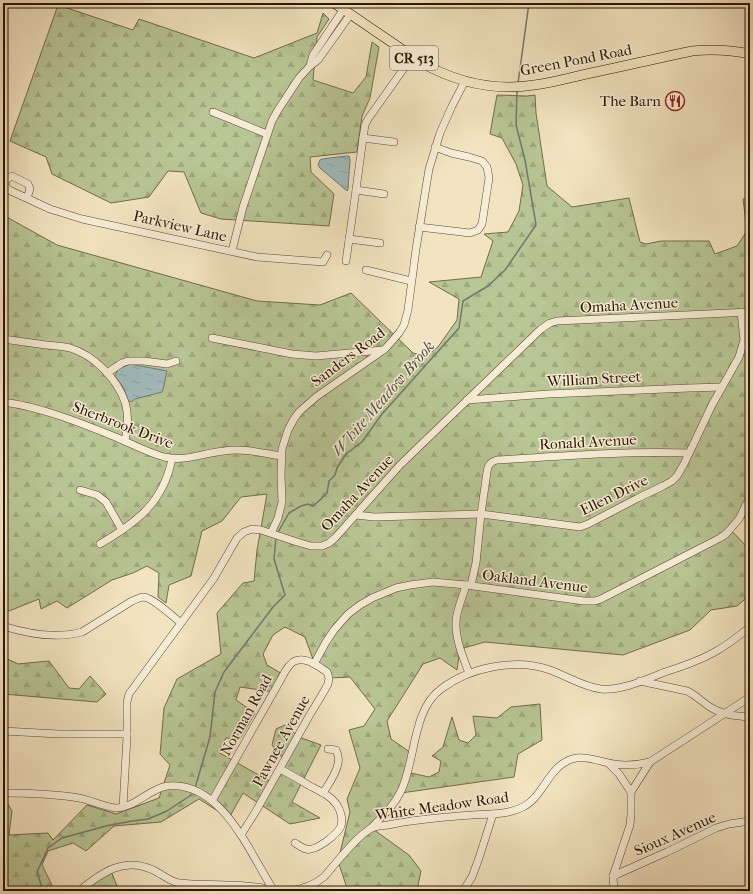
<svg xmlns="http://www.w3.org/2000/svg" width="753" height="894" font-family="'IM FELL French Canon',serif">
<defs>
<pattern id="forest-firs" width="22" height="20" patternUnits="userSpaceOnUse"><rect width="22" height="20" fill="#b8c594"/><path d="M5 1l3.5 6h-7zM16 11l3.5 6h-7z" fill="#9ea87e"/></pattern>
<pattern id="park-crowns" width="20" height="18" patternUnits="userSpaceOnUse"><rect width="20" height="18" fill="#b8c594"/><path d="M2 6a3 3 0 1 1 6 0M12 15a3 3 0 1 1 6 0" fill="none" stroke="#9ea87e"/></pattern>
<pattern id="water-ripples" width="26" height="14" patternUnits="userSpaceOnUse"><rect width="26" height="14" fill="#a0bcbd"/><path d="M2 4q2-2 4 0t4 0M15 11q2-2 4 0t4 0" fill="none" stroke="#8aa1a1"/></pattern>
</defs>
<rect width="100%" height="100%" fill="#f2e4c0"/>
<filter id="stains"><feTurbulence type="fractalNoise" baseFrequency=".005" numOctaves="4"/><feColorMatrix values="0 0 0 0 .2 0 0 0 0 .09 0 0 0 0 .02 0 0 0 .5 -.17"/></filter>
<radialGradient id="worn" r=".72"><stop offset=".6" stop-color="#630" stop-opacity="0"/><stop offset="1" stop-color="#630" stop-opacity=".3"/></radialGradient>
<!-- forest -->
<g fill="url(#forest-firs)" stroke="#726c4a">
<polygon points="58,5 133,30 139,19 254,58 317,33 323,13 329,19 317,37 313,80 353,93 366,77 372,42 379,47 370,98 362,116 357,152 310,157 311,172 334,194 329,226 221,219 201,213 184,172 168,171 149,197 111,203 52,174 46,157 10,141"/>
<polygon points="497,95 527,96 535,95 536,113 547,186 572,207 629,198 640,242 646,244 661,241 709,241 715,254 737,246 747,231 743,199 750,197 750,514 728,527 750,550 750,595 737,606 711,610 690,630 623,655 485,642 460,649 457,670 440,658 423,664 387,721 391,739 411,753 406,772 429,777 439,772 441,761 432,756 443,747 452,717 459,740 468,743 476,735 473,716 497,718 511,707 540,704 542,740 518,754 514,777 401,793 370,827 409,855 421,871 417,890 415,891 344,891 347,888 338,861 350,812 347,799 360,768 349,730 364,726 375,709 350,677 330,678 315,665 305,637 285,627 273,635 263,654 267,665 284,675 274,692 240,687 236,700 255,713 240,739 226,738 218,752 271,782 285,761 272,745 276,729 285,725 299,737 321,745 292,802 320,818 290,824 243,793 229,818 199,799 161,822 114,826 86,851 73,843 48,851 42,865 55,891 3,891 3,807 4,798 12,811 9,835 48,833 53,840 87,805 116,814 159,798 170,765 160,754 164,708 177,679 221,654 217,613 243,583 254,581 257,550 267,494 241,497 222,521 202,531 191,576 169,585 166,603 158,597 159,573 147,566 133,573 112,580 67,608 57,601 41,609 39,599 9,611 3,607 3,215 57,245 257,301 320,305 351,293 413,353 426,356 438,347 457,320 459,299 429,282 481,277 493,241 484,234 508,232 519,211 523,185 516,164 502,138 490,134"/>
<polygon points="3,657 18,664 49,661 69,688 79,689 90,676 106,694 97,702 3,694"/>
</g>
<!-- park -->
<polygon fill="url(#park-crowns)" stroke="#726c4a" points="109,866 119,891 74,891"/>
<!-- water -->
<g fill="url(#water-ripples)" stroke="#717971">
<polygon points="346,156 349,156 350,160 348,189 347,191 320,168 318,165 320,160 322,159"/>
<path d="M130,364L167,371C165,378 165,385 162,392L135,399L131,402L128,400L123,387L115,376L118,369Z"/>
</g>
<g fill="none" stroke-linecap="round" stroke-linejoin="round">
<!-- stream -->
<g stroke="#717971" stroke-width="1.5">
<polyline points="518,83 529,3"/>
<polyline points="277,534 289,513 301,506 308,504 313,506 320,500 327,493 329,481 335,475 337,468 346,454 362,442 382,414 459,328 463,301 488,286 505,270 536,225 525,160 516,125 517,90"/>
<polyline points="195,788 210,737 215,692 224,672 273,607 285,595 274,559 276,537"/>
<polyline points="43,891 37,872 48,848 62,838 106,826 132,821 148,819 167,811 191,795"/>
</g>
<!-- minor casing -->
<g stroke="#5d4830" stroke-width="8">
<g id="minor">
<polyline points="310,66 313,55 343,10"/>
<polyline points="213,112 267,134"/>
<polyline points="363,138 356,190 384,194"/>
<polyline points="394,142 363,138 365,125 368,119 412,57"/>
<polyline points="27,198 30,189 28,184 12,176 8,178 5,183 6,187 9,190 50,209 82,219 257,257 323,262 327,255"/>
<polyline points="419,227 470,233 478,230 482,224 489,178 487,167 482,161 469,157 451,153 435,147"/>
<polyline points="349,239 380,243"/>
<polyline points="232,251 243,207 272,121 278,110 299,78 310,66 318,60 350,15"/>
<polyline points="346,261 356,190"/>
<polyline points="366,270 411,281"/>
<polyline points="212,338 292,354 316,356 383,350"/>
<path d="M3,339C17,341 31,343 46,345C54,346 62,346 70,348C94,355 117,379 125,402C129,415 128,428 125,441"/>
<polyline points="107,373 122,363 128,361 144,361 167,364 176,361"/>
<polyline points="467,400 548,394 689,388 722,387"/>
<path d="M3,402C41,407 78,422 113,436C130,443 146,452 164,457C186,462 203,453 224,451C243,448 262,453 281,456"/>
<polyline points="80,490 97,495 106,502 122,530"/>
<polyline points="356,515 374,517 481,514 580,527 588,524 638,498 663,486 672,481 677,476 684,464 712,405 739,357 744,340 741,312"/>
<polyline points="271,533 278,518 282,502 281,475 282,449 288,430 294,419 299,412 316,397 385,349 399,333 404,325 408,310 416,249 429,169 440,133 452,106 465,81"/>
<path d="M100,544C137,522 163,503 172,459"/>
<path d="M466,585C463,596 457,609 456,621C455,639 463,657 469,673"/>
<path d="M471,585L476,563L481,514L487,472C488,465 490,462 497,460C561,456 625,451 689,453"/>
<path d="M3,626C28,634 56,639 82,632L132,601C135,600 140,597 144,597C153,598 172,616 180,622H181"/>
<polyline points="314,664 326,642 334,630 348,614 360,605 372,598 396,588 410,585 433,582 466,585 584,601 595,601 601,599 720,538 726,534 739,519 750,497"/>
<path d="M640,681L687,691C696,695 702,702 710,707C723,715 735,716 750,717"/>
<polyline points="3,731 59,734 127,734"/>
<polyline points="609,764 619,774 631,792 631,814 630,825 613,876 614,891"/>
<path d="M280,769C290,774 300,780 310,786C320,791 331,796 337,805C341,811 343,820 341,826C337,835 315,852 306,849C302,848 298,845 295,843"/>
<polyline points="631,792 650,762"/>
<path d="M3,793C28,793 54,794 79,798C91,800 106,808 117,808C136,807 149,789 167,786C222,780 250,854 274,891"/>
<path d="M323,793C328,785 337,773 338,763C339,759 338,754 336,750L328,749"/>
<path d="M212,801L281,679C284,673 289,663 295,661C306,656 319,667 327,672L329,678L328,684L323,693L308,718L256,811L241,835"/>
<polyline points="123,807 127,737 127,702 129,694 214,578 237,538 244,532 252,529 261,530 297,542 311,546 322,546 329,543 335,538 400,465 541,329 550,323 557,321 750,312"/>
<path d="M371,828C383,816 394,806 401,791C416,760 412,710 441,689C470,667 516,658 550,670C567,676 583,687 601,689C622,691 647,679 665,672C681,667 698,661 713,653C726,646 739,636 750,627"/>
<polyline points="613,876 667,852 716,828 729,824 750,821"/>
<path d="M79,891C101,873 124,856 153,870C162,874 170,882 180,883C196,885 213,884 229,885C246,885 264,888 281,891"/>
<path d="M290,891C302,889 314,885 324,877C337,862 348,847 363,834C365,833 368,830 370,829C375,826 382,826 388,825C416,819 444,817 472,815C489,814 507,815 523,807C544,796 548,767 572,759C586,755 600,762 614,764C626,766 638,765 650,762L750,697"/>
<polyline points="463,891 472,877 479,858 493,814"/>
</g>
</g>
<!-- major casing -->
<g stroke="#2b1400" stroke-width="10">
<path id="major" d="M334,3L422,63C456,82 495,91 534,85C553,83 572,77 591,73C625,66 658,58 692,51C712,49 731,50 750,54"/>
</g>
<!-- minor -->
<use href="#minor" stroke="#f7edd6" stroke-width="7"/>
<!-- major -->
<use href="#major" stroke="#f2e4c0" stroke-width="9"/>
</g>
<!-- icons -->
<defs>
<g id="restaurant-ring" transform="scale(1)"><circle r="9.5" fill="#f7edd6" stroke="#8f2418" stroke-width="1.5"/><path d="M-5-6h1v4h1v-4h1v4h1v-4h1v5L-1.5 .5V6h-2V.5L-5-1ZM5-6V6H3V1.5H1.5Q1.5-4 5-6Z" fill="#8f2418"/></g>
</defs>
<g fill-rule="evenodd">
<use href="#restaurant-ring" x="675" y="101"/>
</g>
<g text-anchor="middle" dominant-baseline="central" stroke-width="3" stroke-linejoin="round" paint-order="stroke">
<!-- shield labels -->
<rect fill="#f7edd6" stroke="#685540" stroke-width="1" x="390" y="46" width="48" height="24" rx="3"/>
<g font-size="14" font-weight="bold" fill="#2b1400">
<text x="414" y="58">CR 513</text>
</g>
<!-- street labels -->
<g font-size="15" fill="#2b1400" stroke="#f7edd6">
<text transform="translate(576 60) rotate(-11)">Green Pond Road</text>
<text transform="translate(180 226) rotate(13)">Parkview Lane</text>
<text transform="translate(629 305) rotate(-3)">Omaha Avenue</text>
<text transform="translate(348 357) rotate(-37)">Sanders Road</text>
<text transform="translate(594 379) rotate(-3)">William Street</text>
<text transform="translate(123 425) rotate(21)">Sherbrook Drive</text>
<text transform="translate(588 442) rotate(-3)">Ronald Avenue</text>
<text transform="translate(357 493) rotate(-47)">Omaha Avenue</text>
<text transform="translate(614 495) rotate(-26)">Ellen Drive</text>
<text transform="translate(535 581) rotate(7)">Oakland Avenue</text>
<text transform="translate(246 715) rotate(-61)">Norman Road</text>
<text transform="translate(281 741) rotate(-61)">Pawnee Avenue</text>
<text transform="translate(442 806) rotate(-8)">White Meadow Road</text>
<text transform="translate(675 834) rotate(-24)">Sioux Avenue</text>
</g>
<!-- poi labels -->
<g font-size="15" fill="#2b1400" stroke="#f7edd6" text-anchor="end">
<text x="661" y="101">The Barn</text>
</g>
<!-- water labels -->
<g font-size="16" font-style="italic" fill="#544f42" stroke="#f7edd6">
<text transform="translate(383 398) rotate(-49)">White Meadow Brook</text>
</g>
</g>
<!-- margin -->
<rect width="753" height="894" fill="none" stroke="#f2e4c0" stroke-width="16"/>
<rect x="4" y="4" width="745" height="886" fill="none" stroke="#2b1400" stroke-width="2"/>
<rect x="8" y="8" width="737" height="878" fill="none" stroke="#2b1400"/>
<rect width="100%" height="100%" filter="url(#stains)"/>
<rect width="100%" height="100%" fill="url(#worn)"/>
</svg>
